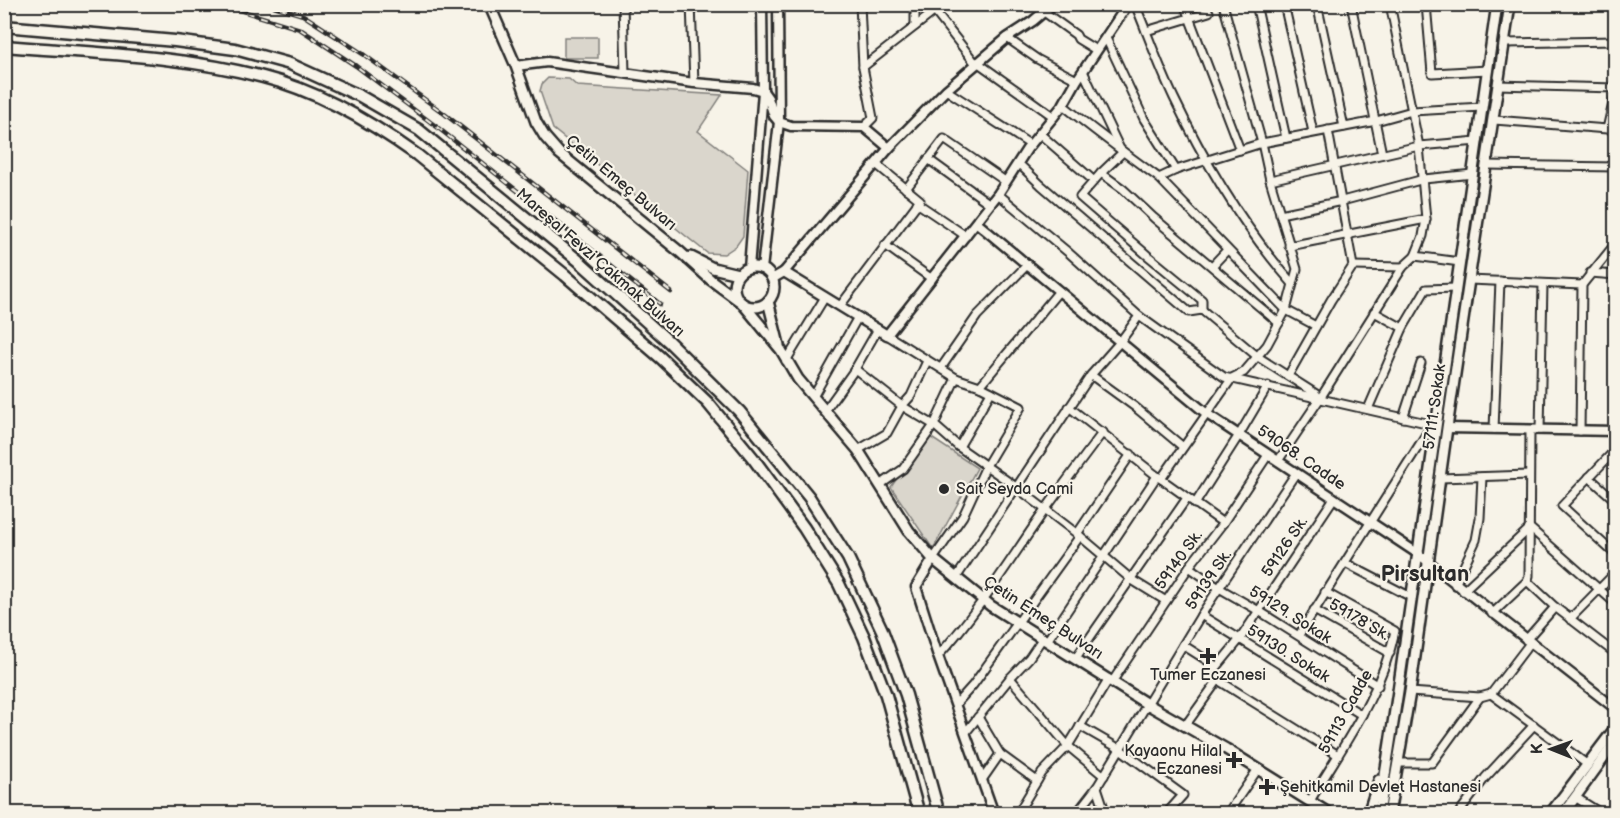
<svg xmlns="http://www.w3.org/2000/svg" width="1620" height="818" font-family="'Balsamiq Sans',sans-serif">
<rect width="100%" height="100%" fill="#f7f3e8"/>
<filter id="ink" filterUnits="userSpaceOnUse"><feTurbulence type="fractalNoise" baseFrequency=".0167" numOctaves="2"/><feDisplacementMap in="SourceGraphic" scale="12" xChannelSelector="R" yChannelSelector="G"/><feConvolveMatrix kernelMatrix="1 2 1 2 8 2 1 2 1" color-interpolation-filters="sRGB"/></filter>
<g filter="url(#ink)">
<!-- green -->
<g fill="#dad6cc" stroke="#82807c" stroke-width="1.5">
<rect x="564" y="37" width="34" height="21"/>
<polygon points="548,78 569,79 577,86 722,95 698,131 748,170 743,236 736,246 724,254 707,253 553,129 540,91 542,84"/>
<polygon points="927,435 977,468 933,549 891,487"/>
</g>
<g fill="none" stroke-linecap="round" stroke-linejoin="round">
<!-- minor casing -->
<g stroke="#2b2b2b" stroke-width="11">
<g id="minor">
<polyline points="623,4 625,73"/>
<polyline points="691,4 694,83"/>
<polyline points="860,4 863,67 873,118 864,127"/>
<path d="M1135,4C1148,35 1159,67 1174,98C1205,163 1244,228 1292,283"/>
<polyline points="1184,4 1240,150"/>
<polyline points="1256,4 1286,138"/>
<polyline points="1284,4 1313,132"/>
<polyline points="1317,4 1344,127"/>
<polyline points="1351,4 1382,154"/>
<polyline points="1426,4 1432,73 1488,70"/>
<polyline points="935,12 976,64"/>
<polyline points="1044,12 1076,35 1078,39 1096,50"/>
<polyline points="915,26 915,4"/>
<polyline points="1146,31 1209,12"/>
<polyline points="1007,38 1037,59 1077,80"/>
<polyline points="1106,38 1144,119 1176,170"/>
<polyline points="1505,43 1616,41"/>
<polyline points="977,62 1054,117"/>
<polyline points="863,67 944,4"/>
<polyline points="1083,71 1120,149"/>
<polyline points="1498,85 1616,88"/>
<polyline points="946,90 1031,145"/>
<path d="M1063,105C1095,131 1126,154 1159,178L1176,170L1262,143L1376,121L1412,111L1482,107"/>
<polyline points="1494,120 1607,129 1616,90"/>
<polyline points="1040,134 1094,181"/>
<polyline points="1123,152 1101,173 1080,197 1147,255 1202,300 1202,310"/>
<polyline points="928,159 990,204"/>
<polyline points="1018,163 1041,185 1189,312 1202,310"/>
<polyline points="1487,165 1616,167"/>
<polyline points="1101,173 1123,189 1154,218 1279,323"/>
<polyline points="1159,178 1286,310 1316,326"/>
<polyline points="1270,180 1419,146 1478,141"/>
<polyline points="906,189 944,139 1005,181"/>
<polyline points="998,194 1069,253 1139,316 1224,377 1435,425"/>
<polyline points="917,203 966,236"/>
<polyline points="1280,214 1342,201 1424,179 1473,174"/>
<polyline points="885,245 932,279"/>
<polyline points="1289,246 1426,219"/>
<polyline points="1415,256 1460,262"/>
<polyline points="1212,266 1227,250"/>
<polyline points="1353,266 1403,267"/>
<polyline points="1590,273 1616,275"/>
<polyline points="1469,280 1582,285"/>
<polyline points="840,306 920,200 876,164"/>
<polyline points="1202,310 1258,357 1316,394"/>
<polyline points="1374,312 1403,328"/>
<polyline points="887,335 956,378 980,386 1021,407 986,466 963,516 933,559"/>
<polyline points="786,361 825,297"/>
<polyline points="941,368 977,316 1028,264"/>
<polyline points="855,369 902,406 934,425 959,447 1016,487 1080,536 1132,580 1166,601"/>
<polyline points="1091,375 1135,407 1183,447"/>
<polyline points="1288,376 1331,300 1353,266 1328,130"/>
<polyline points="980,386 1059,291"/>
<polyline points="813,397 858,317"/>
<polyline points="1069,407 1157,476 1223,523"/>
<polyline points="1368,409 1403,328 1426,289 1456,288"/>
<polyline points="825,411 855,369 878,329"/>
<polyline points="1403,418 1421,363"/>
<polyline points="1494,429 1500,281"/>
<polyline points="1540,430 1543,284"/>
<polyline points="1580,431 1582,285 1616,243"/>
<polyline points="959,447 991,392"/>
<polyline points="1616,449 1562,506 1616,555"/>
<polyline points="858,450 887,433 902,406 911,396 927,361"/>
<polyline points="1278,461 1321,397 1403,267 1415,256 1423,236 1426,219 1419,146 1390,4"/>
<polyline points="1589,477 1616,501"/>
<polyline points="1440,478 1529,475"/>
<polyline points="1161,479 1232,378 1244,372 1267,345 1286,310 1297,269 1270,180 1262,143 1223,4"/>
<polyline points="880,485 903,469 934,425 956,378"/>
<polyline points="1334,498 1240,639 1212,673 1218,680 1338,755"/>
<polyline points="1195,504 1239,435 1268,386"/>
<polyline points="1077,534 1131,454"/>
<polyline points="1345,563 1411,597"/>
<polyline points="1189,567 1219,588 1259,611 1378,686"/>
<polyline points="956,578 1091,375 1120,342 1139,316"/>
<polyline points="1527,581 1555,607 1616,654"/>
<polyline points="1455,585 1476,540 1480,518 1482,477"/>
<polyline points="1463,591 1530,528 1616,604"/>
<polyline points="1314,610 1390,653"/>
<polyline points="1492,614 1527,581 1529,576 1530,430"/>
<polyline points="1201,615 1362,715"/>
<polyline points="1570,619 1616,572"/>
<polyline points="1299,635 1428,431 1435,425"/>
<polyline points="1526,640 1555,607"/>
<polyline points="1047,641 1157,476"/>
<polyline points="1183,645 1216,666"/>
<path d="M938,656C979,611 1010,560 1045,510C1064,484 1083,458 1103,432"/>
<polyline points="1075,659 1187,498"/>
<polyline points="1010,678 1068,746 1104,776"/>
<polyline points="1112,682 1189,567 1223,523 1268,455"/>
<polyline points="1410,692 1480,697"/>
<polyline points="1491,694 1588,765"/>
<polyline points="956,704 973,685 1080,536"/>
<polyline points="978,717 1000,754"/>
<polyline points="1080,726 1120,749 1183,795 1166,814"/>
<polyline points="1185,726 1218,680"/>
<polyline points="966,732 1010,678 1029,658 1042,639"/>
<polyline points="1398,763 1432,763 1480,697 1491,694 1530,643"/>
<polyline points="982,780 1000,754 1037,781"/>
<polyline points="1097,787 1106,814"/>
<polyline points="1575,797 1602,814"/>
<path d="M1310,801C1342,747 1382,693 1395,631L1325,592"/>
<polyline points="1014,814 1019,811 1042,773 1068,746 1109,679"/>
<polyline points="1076,814 1097,787 1201,615 1296,473"/>
<polyline points="1227,814 1258,769"/>
<polyline points="1458,814 1485,778 1534,725"/>
</g>
</g>
<!-- tertiary casing -->
<g stroke="#2b2b2b" stroke-width="13">
<g id="tertiary">
<polyline points="516,66 547,62 694,83 753,88 763,91 768,98 774,116 779,122 791,126 864,127 889,148"/>
<polyline points="977,223 1207,414 1417,553 1616,709"/>
<polyline points="749,268 763,91 762,4"/>
<polyline points="762,269 779,122 778,4"/>
<polyline points="784,272 887,335 998,194 1027,149 1063,105 1077,80 1128,4"/>
<polyline points="772,279 784,272 889,148 946,90 1007,38 1033,21 1053,4"/>
<polyline points="1447,428 1616,431"/>
<polyline points="933,559 916,587 938,656 994,814"/>
</g>
</g>
<!-- secondary casing -->
<g stroke="#2b2b2b" stroke-width="14">
<g id="secondary">
<polyline points="489,4 516,66 536,122 545,137 559,153 680,252 711,280 738,300"/>
<polyline points="691,257 713,268 738,274"/>
<circle cx="754" cy="287" r="20"/>
<polyline points="768,301 779,345"/>
<polyline points="743,304 781,350 798,379 858,450 909,531 933,559 991,606 1147,704 1226,749 1330,814"/>
<polyline points="1368,814 1379,780"/>
<polyline points="1379,814 1398,691 1497,4"/>
<polyline points="1389,814 1410,692 1447,428 1510,4"/>
<polyline points="1550,814 1616,727"/>
<polyline points="1563,814 1616,741"/>
</g>
</g>
<!-- primary casing -->
<g stroke="#2b2b2b" stroke-width="15">
<g id="primary">
<polyline points="4,26 175,41 235,49 290,64 360,96 419,130 579,261 668,341 739,411 809,497 848,558 882,630 906,695 939,814"/>
<path d="M4,46C90,53 179,55 263,77C319,91 371,122 417,155L565,275L661,358L708,403L753,458L804,528L839,584L864,637L886,695L919,814"/>
</g>
</g>
<!-- minor -->
<use href="#minor" stroke="#f7f3e8" stroke-width="7"/>
<!-- tertiary -->
<use href="#tertiary" stroke="#f7f3e8" stroke-width="8"/>
<!-- secondary -->
<use href="#secondary" stroke="#f7f3e8" stroke-width="9"/>
<!-- primary -->
<use href="#primary" stroke="#f7f3e8" stroke-width="10"/>
<!-- rail casing -->
<g stroke="#2b2b2b" stroke-width="4.5">
<g id="rail">
<polyline points="220,4 300,29 356,66 437,127 660,304"/>
<polyline points="267,4 303,15 363,54 442,112 671,292"/>
</g>
</g>
<!-- rail -->
<use href="#rail" stroke="#f7f3e8" stroke-width="2" stroke-dasharray="7" stroke-linecap="butt"/>
</g>
</g>
<!-- markers -->
<g fill="#2b2b2b" stroke="#f7f3e8" stroke-width="2">
<circle cx="944" cy="489" r="6"/>
<path d="M1205 647h6v6h6v6h-6v6h-6v-6h-6v-6h6z"/>
<path d="M1231 751h6v6h6v6h-6v6h-6v-6h-6v-6h6z"/>
<path d="M1264 778h6v6h6v6h-6v6h-6v-6h-6v-6h6z"/>
</g>
<g text-anchor="middle" dominant-baseline="central" stroke-width="4.5" stroke-linejoin="round" paint-order="stroke">
<!-- street labels -->
<g font-size="16" fill="#2b2b2b" stroke="#f7f3e8">
<text transform="translate(621 183) rotate(40)">Çetin Emeç Bulvarı</text>
<text transform="translate(600 263) rotate(41)">Mareşal Fevzi Çakmak Bulvarı</text>
<text transform="translate(1435 407) rotate(-82)">57111. Sokak</text>
<text transform="translate(1301 458) rotate(34)">59068. Cadde</text>
<text transform="translate(1285 547) rotate(-56)">59126 Sk.</text>
<text transform="translate(1179 560) rotate(-54)">59140 Sk.</text>
<text transform="translate(1209 580) rotate(-56)">59139 Sk.</text>
<text transform="translate(1290 615) rotate(32)">59129. Sokak</text>
<text transform="translate(1043 618) rotate(33)">Çetin Emeç Bulvarı</text>
<text transform="translate(1359 620) rotate(30)">59178 Sk.</text>
<text transform="translate(1288 654) rotate(32)">59130. Sokak</text>
<text transform="translate(1346 712) rotate(-61)">59113 Cadde</text>
</g>
<!-- poi labels -->
<g font-size="16" fill="#2b2b2b" stroke="#f7f3e8" text-anchor="start">
<text x="956" y="489">Sait Seyda Cami</text>
<text x="1208" y="675" text-anchor="middle">Tumer Eczanesi</text>
<text x="1222" y="751" text-anchor="end">Kayaonu Hilal<tspan x="1222" dy="18">Eczanesi</tspan></text>
<text x="1280" y="787">Şehitkamil Devlet Hastanesi</text>
</g>
<!-- district labels -->
<g font-size="22" font-weight="bold" fill="#2b2b2b" stroke="#f7f3e8">
<text x="1425" y="574">Pirsultan</text>
</g>
</g>
<!-- margin -->
<rect width="1620" height="818" fill="none" stroke="#f7f3e8" stroke-width="24"/>
<rect x="12" y="12" width="1596" height="794" fill="none" stroke="#2b2b2b" stroke-width="2" filter="url(#ink)"/>
<!-- north arrow -->
<g transform="translate(1551 749) rotate(271)" stroke="#f7f3e8" stroke-width="4.5" paint-order="stroke">
<path d="M0-4.5L10 22L0 15L-10 22Z" fill="#2b2b2b"/>
<text y="-9" font-size="16" font-weight="bold" text-anchor="middle" fill="#2b2b2b">K</text>
</g>
</svg>
